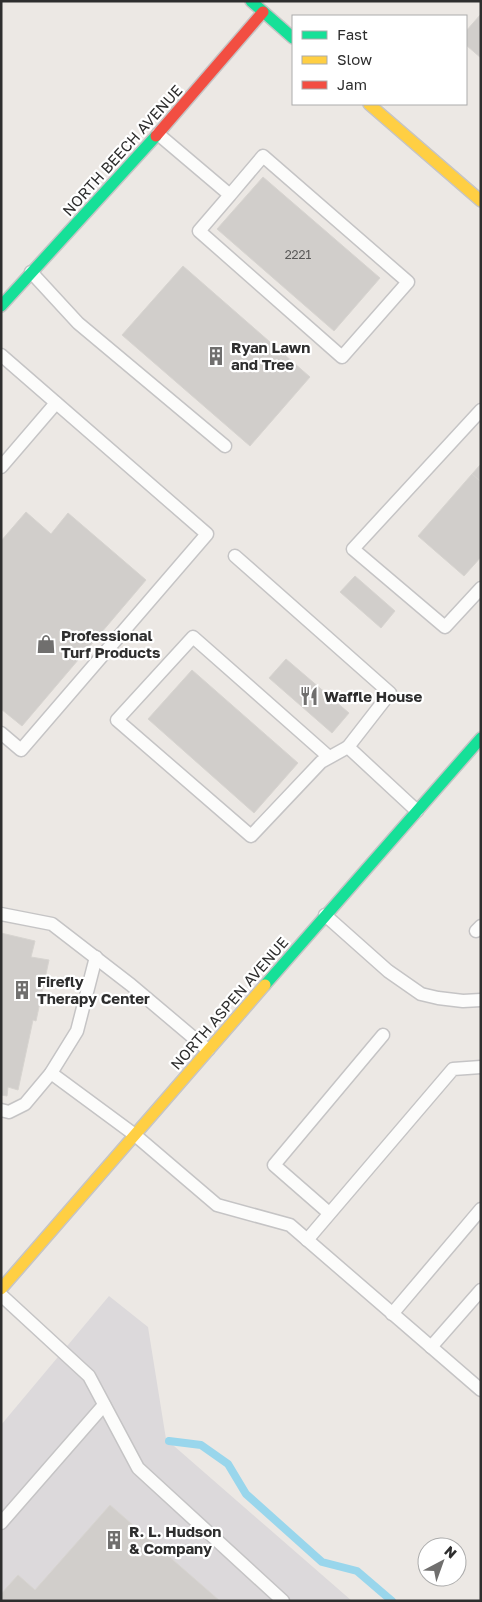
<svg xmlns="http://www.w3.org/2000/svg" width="482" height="1602" font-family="'Golos Text',sans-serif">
<rect width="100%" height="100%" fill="#ece8e4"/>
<!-- industrial -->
<polygon fill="#dcd9db" points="109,1296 148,1327 166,1439 352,1601 1,1601 1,1425"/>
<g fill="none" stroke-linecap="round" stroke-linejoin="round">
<!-- stream -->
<polyline stroke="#99d6ec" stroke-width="8" points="169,1441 201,1445 228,1464 246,1494 322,1562 357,1571 392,1601"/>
</g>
<!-- building -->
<g fill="#d1cecb" stroke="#d7d4d0">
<polygon points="481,14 481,58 466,45 466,31"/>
<polygon points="263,177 380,278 334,331 217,229"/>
<polygon points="183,266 310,377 250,446 122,335"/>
<polygon points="481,464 481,482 472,474"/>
<polygon points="472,474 481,482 481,557 464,576 418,536"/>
<polygon points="26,512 51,534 68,513 146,580 22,726 1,709 1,541"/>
<polygon points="355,576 395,611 381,628 340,592"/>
<polygon points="286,659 349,713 332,733 269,678"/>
<polygon points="192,670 298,763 254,813 148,719"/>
<polygon points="1,933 35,941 31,957 49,960 36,1021 33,1020 18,1090 8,1087 7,1096 1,1095"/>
<polygon points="110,1505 220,1601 1,1601 1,1594 18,1575 35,1590"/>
</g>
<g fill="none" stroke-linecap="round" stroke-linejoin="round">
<!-- lane casing -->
<g stroke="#c5c4c5" stroke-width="15">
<g id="lane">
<polyline points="158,134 230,195 263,156 408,282 342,357 199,231 230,195"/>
<polyline points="31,272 78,323 225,446"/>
<polyline points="1,355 207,534 21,750 1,733"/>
<polyline points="481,410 353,549 445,627 481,588"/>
<polyline points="1,467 56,403"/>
<polyline points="235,556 390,693 348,747 417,811"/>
<polyline points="329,757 193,637 117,720 251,836 321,762 348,747"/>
<polyline points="1,914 52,924 131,985 208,1050"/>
<polyline points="325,915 388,971 421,994 438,998 463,1001 481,1000"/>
<polyline points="476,931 481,926"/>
<polyline points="51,1073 135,1135 217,1205 290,1225 481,1390"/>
<polyline points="1,1110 9,1112 25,1104 51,1073 77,1031 96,957"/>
<polyline points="329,1213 274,1165 383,1035"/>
<polyline points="307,1240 453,1069 481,1067"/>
<polyline points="1,1295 89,1376 138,1468 283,1601"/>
<polyline points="392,1314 481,1209"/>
<polyline points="431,1347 481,1290"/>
<polyline points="1,1523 104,1405"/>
</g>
</g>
<!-- fast casing -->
<g stroke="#c5c4c5" stroke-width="14">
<g id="fast">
<polyline points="251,1 293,38"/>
<polyline points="1,306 156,136"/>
<polyline points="265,985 481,738"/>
</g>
</g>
<!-- slow casing -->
<g stroke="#c5c4c5" stroke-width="14">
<g id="slow">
<polyline points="369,104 481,201"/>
<polyline points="1,1289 265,985"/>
</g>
</g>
<!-- jam casing -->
<g stroke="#c5c4c5" stroke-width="14">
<polyline id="jam" points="156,136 263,12"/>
</g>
<!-- lane -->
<use href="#lane" stroke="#fcfcfb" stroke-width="12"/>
<!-- fast -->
<use href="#fast" stroke="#16e098" stroke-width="11"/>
<!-- slow -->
<use href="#slow" stroke="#ffcf43" stroke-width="11"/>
<!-- jam -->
<use href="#jam" stroke="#f24e42" stroke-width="11"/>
</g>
<!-- icons -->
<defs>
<g id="building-bare" transform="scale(1.5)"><path d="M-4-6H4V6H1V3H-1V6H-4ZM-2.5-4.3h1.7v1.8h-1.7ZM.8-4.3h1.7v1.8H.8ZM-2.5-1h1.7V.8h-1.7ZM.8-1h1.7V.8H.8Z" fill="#706f6e" stroke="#fff" stroke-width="2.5" paint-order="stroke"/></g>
<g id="shop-bare" transform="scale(1.5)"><path d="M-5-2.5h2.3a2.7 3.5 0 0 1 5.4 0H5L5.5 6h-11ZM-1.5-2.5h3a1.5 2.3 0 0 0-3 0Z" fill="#706f6e" stroke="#fff" stroke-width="2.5" paint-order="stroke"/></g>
<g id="restaurant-bare" transform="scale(1.5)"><path d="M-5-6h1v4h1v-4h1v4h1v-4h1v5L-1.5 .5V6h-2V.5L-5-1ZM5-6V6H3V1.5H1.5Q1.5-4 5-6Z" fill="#706f6e" stroke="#fff" stroke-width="2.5" paint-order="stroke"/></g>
</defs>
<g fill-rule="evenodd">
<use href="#building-bare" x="216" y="356"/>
<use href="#shop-bare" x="46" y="644"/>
<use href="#restaurant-bare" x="309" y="696"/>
<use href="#building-bare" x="22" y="990"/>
<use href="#building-bare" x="114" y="1540"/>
</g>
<g text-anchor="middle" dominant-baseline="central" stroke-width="4.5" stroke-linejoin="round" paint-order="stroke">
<!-- number labels -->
<g font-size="12" fill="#585857">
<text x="298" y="254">2221</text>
</g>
<!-- street labels -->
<g font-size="15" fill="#2e2e2e" stroke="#fff">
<text transform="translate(122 150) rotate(-48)">NORTH BEECH AVENUE</text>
<text transform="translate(229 1003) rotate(-49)">NORTH ASPEN AVENUE</text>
</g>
<!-- poi labels -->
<g font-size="15" font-weight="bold" fill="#2e2e2e" stroke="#fff" text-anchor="start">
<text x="231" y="347">Ryan Lawn<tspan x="231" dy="17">and Tree</tspan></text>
<text x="61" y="635">Professional<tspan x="61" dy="17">Turf Products</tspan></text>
<text x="324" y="696">Waffle House</text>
<text x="37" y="981">Firefly<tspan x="37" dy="17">Therapy Center</tspan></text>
<text x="129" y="1531">R. L. Hudson<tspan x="129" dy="17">&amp; Company</tspan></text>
</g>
</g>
<!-- border -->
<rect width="482" height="1602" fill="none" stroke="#2e2e2e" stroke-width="5"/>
<!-- legend -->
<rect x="292" y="15" width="175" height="90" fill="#ffffff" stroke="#ababab"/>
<rect x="302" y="31" width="25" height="8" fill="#16e098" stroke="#ababab"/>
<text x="337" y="40" font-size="15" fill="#2e2e2e">Fast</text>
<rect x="302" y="56" width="25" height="8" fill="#ffcf43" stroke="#ababab"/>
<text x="337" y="65" font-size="15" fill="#2e2e2e">Slow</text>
<rect x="302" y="81" width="25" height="8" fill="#f24e42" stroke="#ababab"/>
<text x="337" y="90" font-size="15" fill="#2e2e2e">Jam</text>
<!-- north arrow -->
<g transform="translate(442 1562) rotate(41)"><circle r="24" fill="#ffffff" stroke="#ababab"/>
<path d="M0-4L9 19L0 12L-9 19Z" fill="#706f6e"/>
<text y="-8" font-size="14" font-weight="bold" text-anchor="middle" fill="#2e2e2e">N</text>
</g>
</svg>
